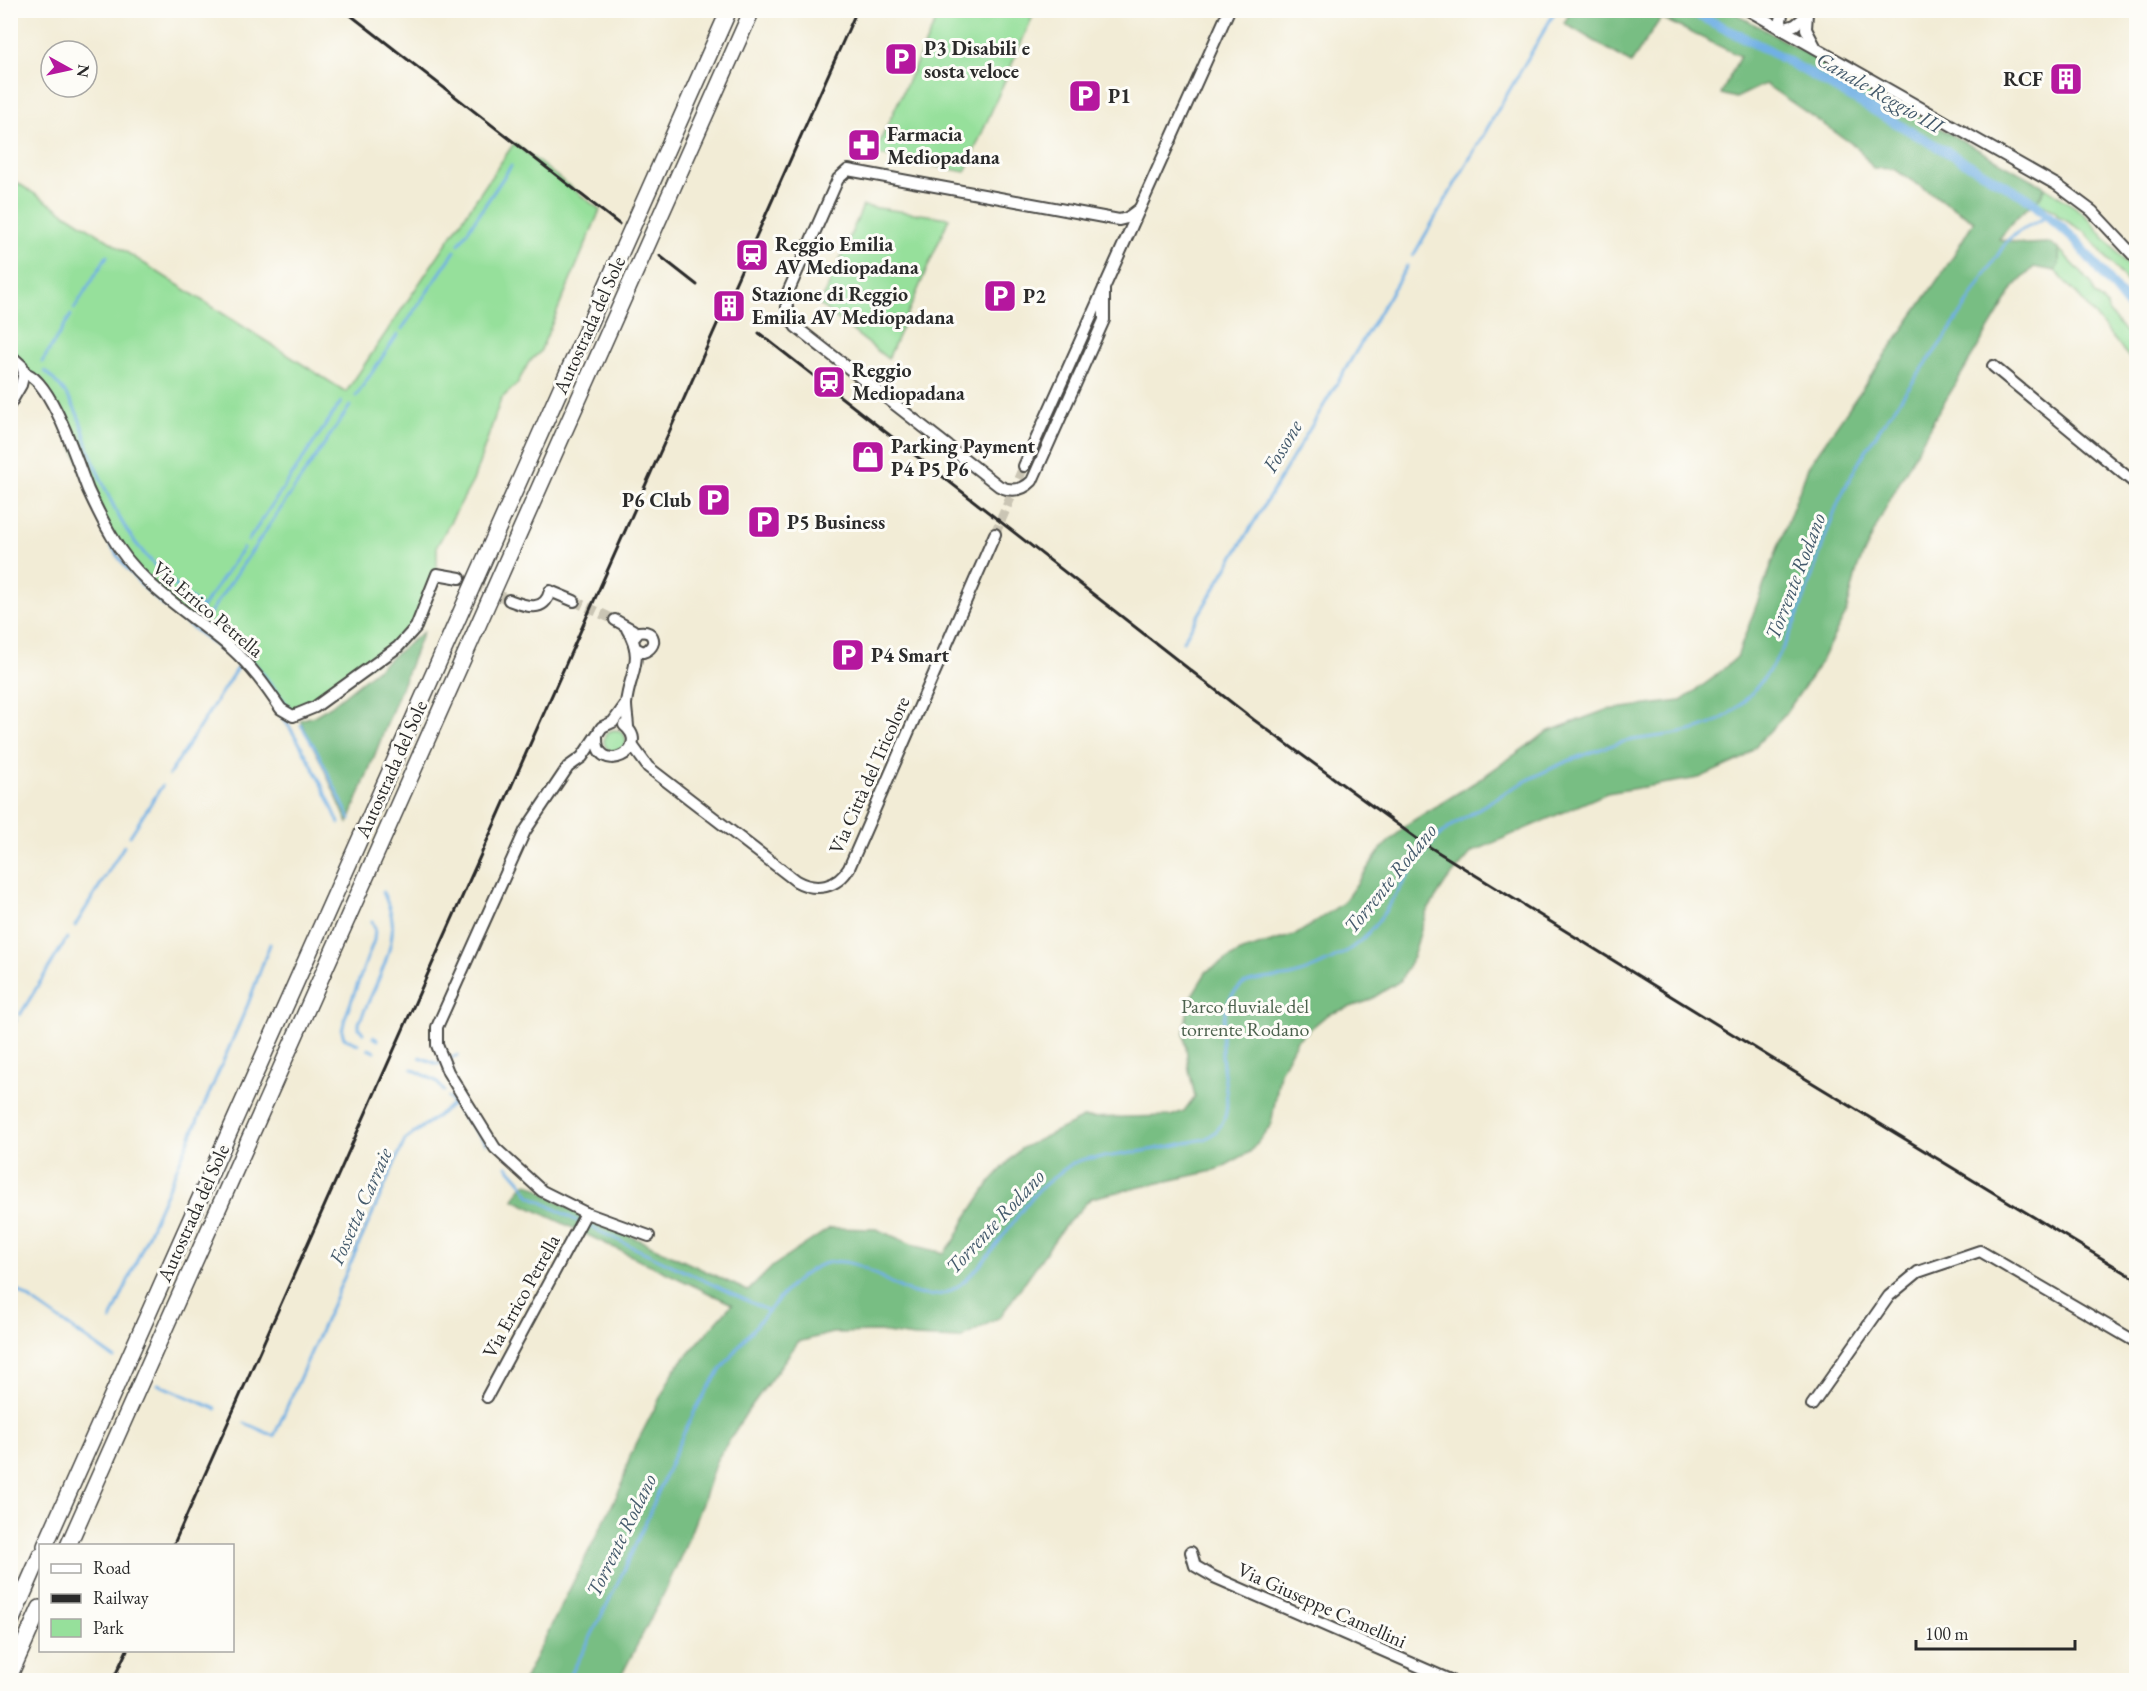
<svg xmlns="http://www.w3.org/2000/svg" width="2147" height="1691" font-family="'EB Garamond',serif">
<rect width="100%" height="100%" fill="#fdfcf7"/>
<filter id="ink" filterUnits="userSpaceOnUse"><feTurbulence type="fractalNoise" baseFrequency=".0167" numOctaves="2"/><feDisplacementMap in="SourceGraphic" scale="12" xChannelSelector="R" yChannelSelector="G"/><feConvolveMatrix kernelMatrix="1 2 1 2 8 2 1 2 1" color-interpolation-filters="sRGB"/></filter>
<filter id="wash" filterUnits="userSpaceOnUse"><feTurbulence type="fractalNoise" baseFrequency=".008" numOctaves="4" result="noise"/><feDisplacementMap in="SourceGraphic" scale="24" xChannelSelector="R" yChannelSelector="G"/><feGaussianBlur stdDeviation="1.35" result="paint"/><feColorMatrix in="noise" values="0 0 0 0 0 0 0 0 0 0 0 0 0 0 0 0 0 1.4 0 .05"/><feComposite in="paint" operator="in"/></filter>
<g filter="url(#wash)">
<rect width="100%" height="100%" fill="#f2ecd6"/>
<!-- green -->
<g fill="#96e09b" stroke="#608663" stroke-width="1.5">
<polygon points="941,10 1035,11 965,172 874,154"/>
<polygon points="514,143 600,210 540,352 529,362 517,384 501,399 473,481 437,546 437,574 421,617 398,647 293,716 255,671 157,590 111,536 57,411 11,355 10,178 346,392"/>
<polygon points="2045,187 2075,207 2088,218 2136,275 2136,293 2085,232 2058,216 2055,211 2036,201 2040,197"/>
<polygon points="863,206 949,218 888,359 820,305"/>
<polygon points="2059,249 2091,283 2094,294 2107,305 2108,311 2136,345 2136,366 2076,293 2055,271 2059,264"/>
<circle cx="615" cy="741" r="11"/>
</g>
<!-- forest -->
<g fill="#78be83" stroke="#527457" stroke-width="1.5">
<polygon points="1571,11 1731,11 2045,187 2040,197 2017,217 1999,239 2025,244 2049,243 2059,249 2059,264 2055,271 2034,267 2014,287 1933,421 1884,511 1858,566 1846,613 1816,670 1783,717 1744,758 1699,778 1607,793 1472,852 1446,882 1426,913 1413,957 1400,981 1368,1001 1327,1015 1297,1040 1280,1072 1271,1125 1250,1152 1217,1170 1091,1198 1063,1228 1000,1317 960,1339 914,1337 879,1332 832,1333 798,1342 747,1412 716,1461 702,1503 685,1547 665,1591 619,1680 524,1680 621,1487 630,1456 675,1369 732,1304 514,1200 522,1186 528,1183 586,1218 637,1239 748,1291 773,1266 830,1228 876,1229 916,1246 944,1253 955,1240 965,1220 990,1182 1020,1149 1083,1118 1171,1116 1184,1111 1195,1096 1189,1070 1184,1033 1189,1000 1207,971 1242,951 1297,934 1343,903 1382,848 1409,823 1477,781 1547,732 1606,710 1681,701 1713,678 1737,657 1808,467 1947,266 1974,221 1894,169 1873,168 1858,148 1765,84 1736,98 1721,94 1740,56 1661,18 1631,63 1564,23"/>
<polygon points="423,632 348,823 321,762 300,720 314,716 331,706"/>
</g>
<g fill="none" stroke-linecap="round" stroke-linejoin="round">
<!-- stream -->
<g stroke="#71b0e4" stroke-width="3">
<polyline points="459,244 511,166"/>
<polyline points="1413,256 1556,10"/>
<polyline points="74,309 107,256"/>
<polyline points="402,329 455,251"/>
<polyline points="42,362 71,315"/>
<path d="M45,371C57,383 69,395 76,411C82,423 85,437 89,450C97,472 108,495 119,517C138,553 170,582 202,608L243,548"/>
<polyline points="356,396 398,334"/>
<polyline points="248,541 341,402"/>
<path d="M109,542C137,592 187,623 231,657"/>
<polyline points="210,613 350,406"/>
<polyline points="1183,641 1407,266"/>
<polyline points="245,654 259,669 290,709"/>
<path d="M279,712C304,746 322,783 339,823"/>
<polyline points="301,725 317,751 350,819"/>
<polyline points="169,775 237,668"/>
<polyline points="130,836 162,786"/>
<polyline points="75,926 124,846"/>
<polyline points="20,1015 67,938"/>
<polyline points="10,1029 16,1020"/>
<path d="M363,1033L359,1028V1023C371,994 396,951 392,920C391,910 387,901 383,892"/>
<polyline points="373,1037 378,1040"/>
<polyline points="358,1044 344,1038 342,1031 345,1018 374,940 375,929 372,921"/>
<polyline points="368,1049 375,1052"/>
<polyline points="420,1057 437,1064 440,1063"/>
<polyline points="447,1060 458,1055"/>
<polyline points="412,1069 436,1081 444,1091"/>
<polyline points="448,1097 453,1104"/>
<polyline points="507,1166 522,1183 529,1195 577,1221"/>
<polyline points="586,1225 769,1311"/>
<polyline points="10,1285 114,1358"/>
<polyline points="111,1320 248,1004 270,944"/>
<polyline points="158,1384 216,1409"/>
<polyline points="245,1423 274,1436 405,1140 453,1104 486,1143"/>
<path d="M568,1680C595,1630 621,1578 644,1526C664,1480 681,1432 707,1390C726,1361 748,1334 771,1308C786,1291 801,1272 823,1264C867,1249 896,1305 942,1294C976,1285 1011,1220 1035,1194C1044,1184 1059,1173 1070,1165C1082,1158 1090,1158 1103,1157C1130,1154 1156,1149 1182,1144C1184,1143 1204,1139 1205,1139C1236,1123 1226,1093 1223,1067C1221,1047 1221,1018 1230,999C1232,994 1241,985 1246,983C1259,977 1277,979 1291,976C1309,971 1328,962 1344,953C1390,926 1404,863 1446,830C1455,823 1466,817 1475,811C1514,786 1554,764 1598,750C1609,746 1621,742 1632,740C1672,733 1706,736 1739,706C1798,652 1809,572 1839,501C1868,435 1919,378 1958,318C1971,299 1982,279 1995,259C1997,257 2005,243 2008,240C2018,230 2034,223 2047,217"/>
</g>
<!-- canal -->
<polyline stroke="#71b0e4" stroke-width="10" points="1688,10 1770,51 2029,199 2075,240 2136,315"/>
</g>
</g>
<g filter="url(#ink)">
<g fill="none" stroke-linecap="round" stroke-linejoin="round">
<!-- minor-tunnel -->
<g stroke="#cac5b4" stroke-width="10" stroke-dasharray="10 5" stroke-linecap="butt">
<polyline points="995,534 1024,466"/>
<polyline points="460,578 509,600"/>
<polyline points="574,601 615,620"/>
</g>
<!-- minor casing -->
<g stroke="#494845" stroke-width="14">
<g id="minor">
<polyline points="1748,10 2057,185 2092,211 2136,258"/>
<polyline points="1783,10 1781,20 1782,29 1795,25 1806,16"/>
<polyline points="1807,13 1806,29 1816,48"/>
<path d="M1104,288V320L1032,481C1022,491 1011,492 999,486L796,327C787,315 785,306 788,292L838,179L848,170L1119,220L1127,218L1139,209"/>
<path d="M10,355L22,366L24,373C51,378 78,465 88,490C95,505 102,520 111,535C139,586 189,612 232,649C252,667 266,687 281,709L293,716L315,707L398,647L416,627L437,574L460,578"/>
<polyline points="1993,366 2136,484"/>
<polyline points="10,404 21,385 24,373"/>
<polyline points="1024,466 1229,10"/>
<path d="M509,600C525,606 544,614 550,591L574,601"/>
<polyline points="615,620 633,630"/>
<path d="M627,629C646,660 629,673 626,704C626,712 628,721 628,728"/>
<path d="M633,639L639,632C655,629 659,647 643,652L635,648"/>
<polyline points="626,704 613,722 602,727 582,757 568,767 525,831 437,1027 437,1045 448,1072 495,1148 542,1191 586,1213 649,1236"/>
<path d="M597,737C595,778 655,750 624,725"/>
<path d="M632,745L648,767L796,881C816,892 837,888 849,868L995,534"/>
<polyline points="487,1397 586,1213"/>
<polyline points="1812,1405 1889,1296 1918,1272 1980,1251 2136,1342"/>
<polyline points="1191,1552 1195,1566 1214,1577 1450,1680"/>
</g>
</g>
<!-- highway casing -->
<g stroke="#494845" stroke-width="18">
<g id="highway">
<polyline points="45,1546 729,10"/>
<polyline points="68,1546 752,10"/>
<polyline points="10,1624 40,1556"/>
<polyline points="10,1675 40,1608"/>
</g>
</g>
<!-- minor -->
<use href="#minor" stroke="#fff" stroke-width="10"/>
<!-- highway -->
<use href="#highway" stroke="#fff" stroke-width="15"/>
<!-- rail -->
<g stroke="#2b2b2b" stroke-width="3">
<polyline points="344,10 619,224"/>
<polyline points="660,256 697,285"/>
<polyline points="759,333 1254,720 1420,841 1768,1056 2136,1279"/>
<polyline points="173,1546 857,10"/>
<polyline points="113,1680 127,1650"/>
</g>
</g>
</g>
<!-- icons -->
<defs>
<g id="parking-square" transform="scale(1.725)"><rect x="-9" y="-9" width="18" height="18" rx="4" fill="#b5179e" stroke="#fdfcf7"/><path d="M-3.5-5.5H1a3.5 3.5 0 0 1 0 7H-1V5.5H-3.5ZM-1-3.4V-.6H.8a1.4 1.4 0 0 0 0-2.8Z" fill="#fff"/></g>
<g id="building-square" transform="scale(1.725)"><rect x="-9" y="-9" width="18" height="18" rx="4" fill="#b5179e" stroke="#fdfcf7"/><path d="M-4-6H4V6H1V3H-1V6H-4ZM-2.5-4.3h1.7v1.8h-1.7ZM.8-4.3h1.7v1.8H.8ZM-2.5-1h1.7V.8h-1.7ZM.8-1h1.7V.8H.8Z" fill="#fff"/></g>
<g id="pharmacy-square" transform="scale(1.725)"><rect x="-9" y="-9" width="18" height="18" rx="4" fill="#b5179e" stroke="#fdfcf7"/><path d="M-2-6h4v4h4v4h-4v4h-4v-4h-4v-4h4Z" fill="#fff"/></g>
<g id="station-square" transform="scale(1.725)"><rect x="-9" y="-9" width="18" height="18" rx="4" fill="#b5179e" stroke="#fdfcf7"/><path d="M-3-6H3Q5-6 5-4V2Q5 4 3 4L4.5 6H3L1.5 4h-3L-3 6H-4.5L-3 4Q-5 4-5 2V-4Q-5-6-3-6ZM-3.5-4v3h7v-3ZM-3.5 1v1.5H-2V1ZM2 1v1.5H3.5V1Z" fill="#fff"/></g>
<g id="shop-square" transform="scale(1.725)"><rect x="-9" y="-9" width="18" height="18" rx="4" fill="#b5179e" stroke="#fdfcf7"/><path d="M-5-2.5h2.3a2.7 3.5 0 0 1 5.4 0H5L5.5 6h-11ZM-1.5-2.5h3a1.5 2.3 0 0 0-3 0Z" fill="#fff"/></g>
</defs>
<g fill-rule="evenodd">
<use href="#parking-square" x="901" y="59"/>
<use href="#building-square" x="2066" y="79"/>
<use href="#parking-square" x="1085" y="96"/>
<use href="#pharmacy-square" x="864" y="145"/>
<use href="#station-square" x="752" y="255"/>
<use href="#parking-square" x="1000" y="296"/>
<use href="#building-square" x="729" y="306"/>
<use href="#station-square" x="829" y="382"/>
<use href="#shop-square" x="868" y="457"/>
<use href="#parking-square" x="714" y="500"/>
<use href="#parking-square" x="764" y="522"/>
<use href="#parking-square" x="848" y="655"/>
</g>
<g text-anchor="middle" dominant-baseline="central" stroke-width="6" stroke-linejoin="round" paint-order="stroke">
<!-- poi labels -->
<g font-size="20" font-weight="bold" fill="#2b2b2b" stroke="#fdfcf7" text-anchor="start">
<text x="924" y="48">P3 Disabili e<tspan x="924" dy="23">sosta veloce</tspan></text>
<text x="2043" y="79" text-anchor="end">RCF</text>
<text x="1108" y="96">P1</text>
<text x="887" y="134">Farmacia<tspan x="887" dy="23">Mediopadana</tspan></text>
<text x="775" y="244">Reggio Emilia<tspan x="775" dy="23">AV Mediopadana</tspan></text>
<text x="752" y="294">Stazione di Reggio<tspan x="752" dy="23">Emilia AV Mediopadana</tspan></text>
<text x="1023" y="296">P2</text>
<text x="852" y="370">Reggio<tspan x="852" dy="23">Mediopadana</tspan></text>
<text x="891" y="446">Parking Payment<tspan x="891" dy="23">P4 P5 P6</tspan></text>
<text x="691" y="500" text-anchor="end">P6 Club</text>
<text x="787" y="522">P5 Business</text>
<text x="871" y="655">P4 Smart</text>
</g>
<!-- street labels -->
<g font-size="20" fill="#2b2b2b" stroke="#fdfcf7">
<text transform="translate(589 325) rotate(-66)">Autostrada del Sole</text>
<text transform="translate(208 609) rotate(40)">Via Errico Petrella</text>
<text transform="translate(391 769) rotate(-66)">Autostrada del Sole</text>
<text transform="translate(869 775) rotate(-66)">Via Città del Tricolore</text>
<text transform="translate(193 1213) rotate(-66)">Autostrada del Sole</text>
<text transform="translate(521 1296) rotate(-61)">Via Errico Petrella</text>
<text transform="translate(1322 1605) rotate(24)">Via Giuseppe Camellini</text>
</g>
<!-- park labels -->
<g font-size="20" fill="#4b614d" stroke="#fdfcf7">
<text x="1245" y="1006">Parco fluviale del<tspan x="1245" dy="23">torrente Rodano</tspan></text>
</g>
<!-- water labels -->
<g font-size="21" font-style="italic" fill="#445a6c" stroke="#fdfcf7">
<text transform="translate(1880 92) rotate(30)">Canale Reggio III</text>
<text transform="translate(1282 446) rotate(-59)">Fossone</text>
<text transform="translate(1795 576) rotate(-69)">Torrente Rodano</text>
<text transform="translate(1390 878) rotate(-51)">Torrente Rodano</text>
<text transform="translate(360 1206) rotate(-66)">Fossetta Carraie</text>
<text transform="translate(995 1221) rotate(-47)">Torrente Rodano</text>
<text transform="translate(621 1535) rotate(-64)">Torrente Rodano</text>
</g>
</g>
<!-- margin -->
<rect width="2147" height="1691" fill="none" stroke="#fdfcf7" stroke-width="36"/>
<!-- legend -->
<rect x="39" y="1544" width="195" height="108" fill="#fdfcf7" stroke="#a9a8a5" stroke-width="1.5"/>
<rect x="51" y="1564" width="30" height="9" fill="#ffffff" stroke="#a9a8a5" stroke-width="1.5"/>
<text x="93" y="1574" font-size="18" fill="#2b2b2b">Road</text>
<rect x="51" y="1594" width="30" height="9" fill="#2b2b2b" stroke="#a9a8a5" stroke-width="1.5"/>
<text x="93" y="1604" font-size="18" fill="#2b2b2b">Railway</text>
<rect x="51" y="1619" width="30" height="18" fill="#96e09b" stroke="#a9a8a5" stroke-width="1.5"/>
<text x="93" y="1634" font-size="18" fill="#2b2b2b">Park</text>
<!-- north arrow -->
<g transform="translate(69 69) rotate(98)"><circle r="28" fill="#fdfcf7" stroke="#a9a8a5" stroke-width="1.5"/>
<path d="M0-4.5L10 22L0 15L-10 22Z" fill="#b5179e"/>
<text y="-9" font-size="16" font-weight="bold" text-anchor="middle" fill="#2b2b2b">N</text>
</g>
<!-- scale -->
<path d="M1916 1640v9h159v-9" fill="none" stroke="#2b2b2b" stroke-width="3"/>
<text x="1925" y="1640" font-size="18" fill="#2b2b2b" stroke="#fdfcf7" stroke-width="4.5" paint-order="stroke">100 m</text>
</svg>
